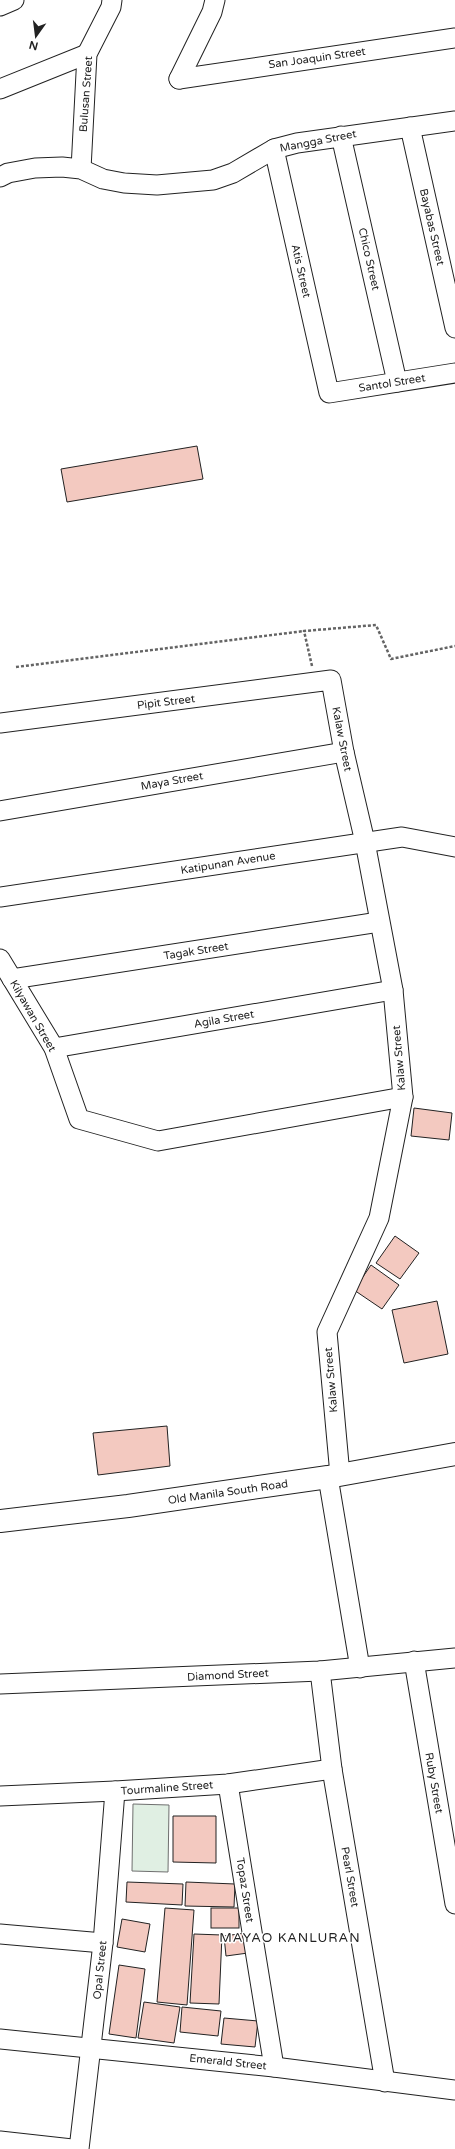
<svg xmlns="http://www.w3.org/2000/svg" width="455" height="2149" font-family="'Varela Round',sans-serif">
<rect width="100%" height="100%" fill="#fff"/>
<!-- green -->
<polygon fill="#e0efe3" stroke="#6f6f6f" points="133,1804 169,1805 168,1872 132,1871"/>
<!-- building -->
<g fill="#f3c9c0" stroke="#222">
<polygon points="197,446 203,479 67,502 61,469"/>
<polygon points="414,1108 452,1113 449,1140 411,1136"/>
<polygon points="395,1236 419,1253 400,1279 376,1263"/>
<polygon points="371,1265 399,1285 382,1309 354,1290"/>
<polygon points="437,1301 448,1354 404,1363 392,1310"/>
<polygon points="167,1426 170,1466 98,1475 93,1433"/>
<polygon points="173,1816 216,1816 216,1863 173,1862"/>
<polygon points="127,1882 183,1884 182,1905 126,1902"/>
<polygon points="186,1882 235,1884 234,1907 185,1906"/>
<polygon points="165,1908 194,1910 187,2005 157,2002"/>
<rect x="211" y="1908" width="28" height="20"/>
<polygon points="122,1919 150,1924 145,1952 117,1947"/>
<polygon points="246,1933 248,1953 226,1956 224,1936"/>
<polygon points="194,1934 222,1935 219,2004 190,2003"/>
<polygon points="119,1965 145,1969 136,2038 109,2034"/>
<polygon points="144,2002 180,2007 174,2043 138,2038"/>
<polygon points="182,2007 221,2011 218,2036 180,2032"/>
<polygon points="224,2018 258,2021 255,2047 221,2044"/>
</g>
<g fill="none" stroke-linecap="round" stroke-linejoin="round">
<!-- minor casing -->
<g stroke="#222" stroke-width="21">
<g id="minor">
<polyline points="0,6 14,0"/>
<polyline points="179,79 455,38"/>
<polyline points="179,79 212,12 215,0"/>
<polyline points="0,89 87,54"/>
<polyline points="410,127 455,328"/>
<polyline points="341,136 397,382"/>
<polyline points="274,149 329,393 455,373"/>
<polyline points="81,169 87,54 111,7 112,0"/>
<polyline points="0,177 8,173 35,168 62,167 81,169 103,179 124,183 157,185 213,180 233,173 274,149 297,143 455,121"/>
<polyline points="0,723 331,680 344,752 365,842 393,990 403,1097 379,1218 327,1332 340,1475"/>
<polyline points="0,811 344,752"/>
<polyline points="0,897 402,837 455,847"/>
<polyline points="0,959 54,1048 79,1119 158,1141 403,1097"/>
<polyline points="12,979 379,922"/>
<polyline points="54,1048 393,990"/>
<polyline points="328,1477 360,1668"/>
<polyline points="414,1661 455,1904"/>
<polyline points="320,1671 332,1769 385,2082"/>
<polyline points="0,1684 320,1671 455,1658"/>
<polyline points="228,1784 274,2067"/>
<polyline points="0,1796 115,1791 228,1784 332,1769"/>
<polyline points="0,1934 103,1943"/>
<polyline points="0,2039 274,2067 455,2090"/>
<polyline points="0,2141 72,2149"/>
<polyline points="79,2149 103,1943 115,1791"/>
</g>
</g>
<!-- major casing -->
<g stroke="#222" stroke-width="24">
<polyline id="major" points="0,1521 128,1506 328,1477 455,1454"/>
</g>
<!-- path -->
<g stroke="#646464" stroke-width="2.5" stroke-dasharray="3 2" stroke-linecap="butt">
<polyline points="312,666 304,631 376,625 391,659 455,646"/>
<polyline points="16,667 304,631"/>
</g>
<!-- minor -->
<use href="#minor" stroke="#fff" stroke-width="19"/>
<!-- major -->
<use href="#major" stroke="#fff" stroke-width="22"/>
</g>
<g text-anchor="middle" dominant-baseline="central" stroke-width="3" stroke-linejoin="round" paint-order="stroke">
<!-- street labels -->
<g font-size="11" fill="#222" stroke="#fff">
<text transform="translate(317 58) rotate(-8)">San Joaquin Street</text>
<text transform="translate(86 94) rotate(-86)">Bulusan Street</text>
<text transform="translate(318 141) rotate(-11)">Mangga Street</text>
<text transform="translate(432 227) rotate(77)">Bayabas Street</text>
<text transform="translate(369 259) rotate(77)">Chico Street</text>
<text transform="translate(301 271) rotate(77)">Atis Street</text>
<text transform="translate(392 383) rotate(-9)">Santol Street</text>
<text transform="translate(166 702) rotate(-7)">Pipit Street</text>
<text transform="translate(342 739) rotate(79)">Kalaw Street</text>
<text transform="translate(172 781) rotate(-10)">Maya Street</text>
<text transform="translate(228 863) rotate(-9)">Katipunan Avenue</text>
<text transform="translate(196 951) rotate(-9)">Tagak Street</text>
<text transform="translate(33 1016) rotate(60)">Kilyawan Street</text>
<text transform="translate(224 1019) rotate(-10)">Agila Street</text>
<text transform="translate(399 1058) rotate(-95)">Kalaw Street</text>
<text transform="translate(331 1380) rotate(-95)">Kalaw Street</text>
<text transform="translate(228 1492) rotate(-8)">Old Manila South Road</text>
<text transform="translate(228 1675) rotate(-3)">Diamond Street</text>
<text transform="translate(434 1783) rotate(80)">Ruby Street</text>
<text transform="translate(167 1788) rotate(-4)">Tourmaline Street</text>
<text transform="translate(350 1877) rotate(80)">Pearl Street</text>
<text transform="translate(245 1890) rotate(81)">Topaz Street</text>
<text transform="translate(100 1970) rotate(-84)">Opal Street</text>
<text transform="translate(228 2062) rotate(6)">Emerald Street</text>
</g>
<!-- quarter labels -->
<g font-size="13" letter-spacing="1" fill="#222" stroke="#fff">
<text x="290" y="1938">MAYAO KANLURAN</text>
</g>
</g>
<!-- north arrow -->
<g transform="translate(36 36) rotate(194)" stroke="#ffffff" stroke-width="3" paint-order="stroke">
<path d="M0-3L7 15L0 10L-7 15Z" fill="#222222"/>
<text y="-6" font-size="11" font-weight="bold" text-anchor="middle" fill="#222222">N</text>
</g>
</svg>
